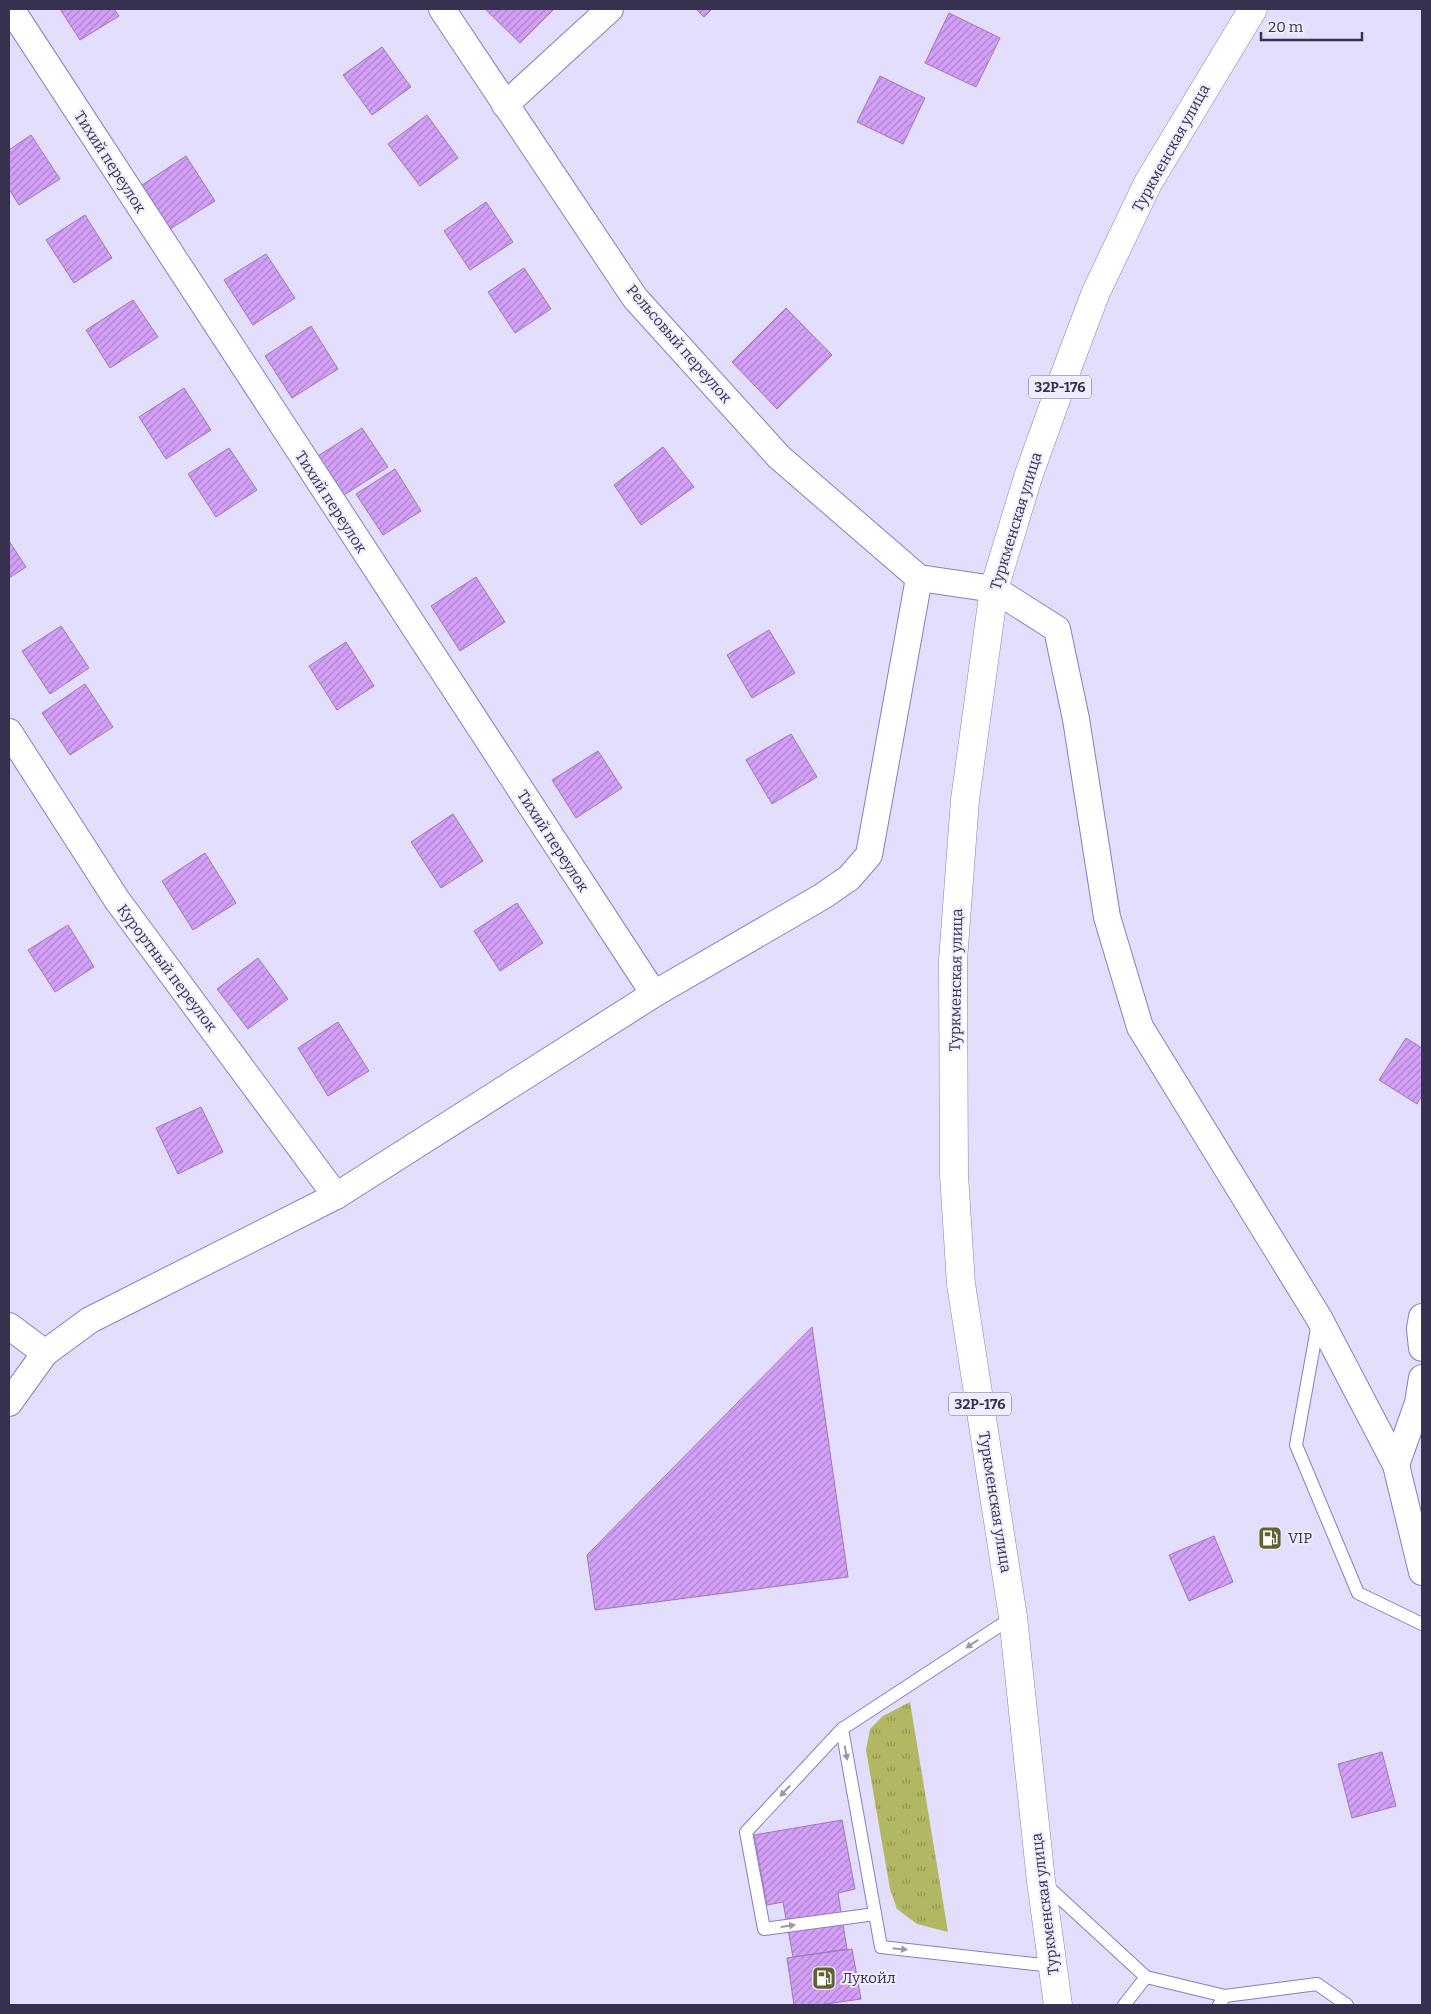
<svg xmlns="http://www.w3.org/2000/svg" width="1431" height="2014" font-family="Bitter,serif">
<defs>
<pattern id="grass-tufts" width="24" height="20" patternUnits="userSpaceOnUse" patternTransform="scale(1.25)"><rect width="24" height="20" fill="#b2b763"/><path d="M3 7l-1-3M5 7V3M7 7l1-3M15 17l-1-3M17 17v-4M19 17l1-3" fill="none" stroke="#929554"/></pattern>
<pattern id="building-hatch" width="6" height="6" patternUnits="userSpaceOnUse" patternTransform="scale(1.25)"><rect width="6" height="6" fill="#d49ff7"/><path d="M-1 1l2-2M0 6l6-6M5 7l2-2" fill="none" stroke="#ad82ca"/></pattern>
</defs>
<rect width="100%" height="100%" fill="#e2defc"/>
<!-- grass -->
<polygon fill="url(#grass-tufts)" points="910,1702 948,1932 917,1924 897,1909 890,1889 866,1750 870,1729 883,1716"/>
<!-- building -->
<g fill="url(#building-hatch)" stroke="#9f78b9">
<polygon points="60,9 114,9 119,16 80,40"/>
<polygon points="485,9 554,9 520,43"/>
<polygon points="696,9 712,9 704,17"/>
<polygon points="949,13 1000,38 976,87 925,63"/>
<polygon points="382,47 411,87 372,115 343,75"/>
<polygon points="880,76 925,98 903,144 857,122"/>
<polygon points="427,115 458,158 420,186 388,144"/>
<polygon points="31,135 60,179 19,205 9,189 9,150"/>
<polygon points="186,156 215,201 170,229 142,185"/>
<polygon points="486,202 513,242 470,270 444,231"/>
<polygon points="85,215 112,258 74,283 46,240"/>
<polygon points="266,254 295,298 253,325 224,280"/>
<polygon points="524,268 551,309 515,333 488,292"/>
<polygon points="133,300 158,337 110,368 86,330"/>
<polygon points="786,308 832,355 777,409 732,362"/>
<polygon points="311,326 338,369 292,398 265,356"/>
<polygon points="184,388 211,430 166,459 139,417"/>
<polygon points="362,428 388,467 344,495 318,456"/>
<polygon points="663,447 694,487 641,525 614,485"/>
<polygon points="229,448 257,490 216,517 188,474"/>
<polygon points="395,469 421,511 383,535 356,494"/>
<polygon points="9,541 26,567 9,578"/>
<polygon points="476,577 505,622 460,651 431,606"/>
<polygon points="61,626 89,668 50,694 22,651"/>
<polygon points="769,630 795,673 752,698 727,655"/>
<polygon points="346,642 374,686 337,710 309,666"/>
<polygon points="85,684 113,727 70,755 42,713"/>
<polygon points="791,734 817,777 772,804 746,760"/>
<polygon points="598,751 622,788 576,818 552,780"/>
<polygon points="453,814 483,861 441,888 411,842"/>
<polygon points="205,853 236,903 193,930 162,881"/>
<polygon points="517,903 543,943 500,971 474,931"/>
<polygon points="68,925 94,967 55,992 28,950"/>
<polygon points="258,958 288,999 248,1029 217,989"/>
<polygon points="338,1022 369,1071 328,1096 298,1048"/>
<polygon points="1406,1038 1422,1048 1422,1095 1417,1104 1379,1080"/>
<polygon points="201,1107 223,1152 178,1174 156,1128"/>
<polygon points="812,1327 848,1577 595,1610 587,1555"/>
<polygon points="1214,1536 1233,1582 1189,1601 1169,1555"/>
<polygon points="1382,1752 1396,1806 1352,1818 1338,1764"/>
<polygon points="842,1820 855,1889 838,1893 847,1949 793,1957 783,1902 767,1905 754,1835"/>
<polygon points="852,1949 861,1999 819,2005 794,2005 787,1958"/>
</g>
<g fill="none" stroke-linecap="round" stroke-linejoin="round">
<!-- service casing -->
<g stroke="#8a7dc3" stroke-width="14">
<g id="service">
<polyline points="1318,1323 1296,1445 1358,1593 1422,1624"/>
<polyline points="1013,1617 842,1729 881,1947 1052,1966"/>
<polyline points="842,1729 746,1832 764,1929 875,1914"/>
<polyline points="1046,1885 1146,1977 1225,1996"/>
<polyline points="1124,2005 1146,1977"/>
<polyline points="1219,2005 1225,1996 1317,1984 1347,2005"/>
</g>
</g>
<!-- minor casing -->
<g stroke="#8a7dc3" stroke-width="28">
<g id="minor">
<polyline points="11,9 654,994"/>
<polyline points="442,9 635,298 779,457 919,578 994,589 1057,629 1076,719 1107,917 1140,1027 1319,1318 1396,1465 1422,1572"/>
<polyline points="505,105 610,9"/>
<polyline points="9,732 117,900 336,1196"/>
<polyline points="1422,1317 1420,1329 1422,1348"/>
<polyline points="9,1326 45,1353"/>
<polyline points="9,1403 45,1353 90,1320 336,1196 654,994 823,896 849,878 869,855 919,578"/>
<polyline points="1396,1465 1418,1403 1422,1378"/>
</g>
</g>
<!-- primary casing -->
<g stroke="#8a7dc3" stroke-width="29">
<polyline id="primary" points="1058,2005 1041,1881 1013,1617 961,1284 954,1175 953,960 965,800 994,589 1028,477 1065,374 1096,292 1148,183 1253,9"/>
</g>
<!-- service -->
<use href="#service" stroke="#fff" stroke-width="12"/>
<!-- minor -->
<use href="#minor" stroke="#fff" stroke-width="26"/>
<!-- primary -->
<use href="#primary" stroke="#fff" stroke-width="28"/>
</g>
<!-- one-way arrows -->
<defs><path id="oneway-solid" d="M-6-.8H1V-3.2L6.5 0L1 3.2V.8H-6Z" transform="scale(1.25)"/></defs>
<g fill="#9a98a6">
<use href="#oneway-solid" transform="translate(972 1644) rotate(147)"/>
<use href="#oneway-solid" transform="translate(846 1753) rotate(80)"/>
<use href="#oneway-solid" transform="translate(785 1791) rotate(133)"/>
<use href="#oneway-solid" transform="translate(788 1926) rotate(-8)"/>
<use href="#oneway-solid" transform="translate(900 1949) rotate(6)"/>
</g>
<!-- icons -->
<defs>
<g id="fuel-square" transform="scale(1.25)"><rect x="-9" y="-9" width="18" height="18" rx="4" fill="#606330" stroke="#efedfd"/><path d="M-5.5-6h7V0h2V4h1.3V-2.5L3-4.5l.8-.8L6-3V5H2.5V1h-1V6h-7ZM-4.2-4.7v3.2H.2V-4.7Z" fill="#fff"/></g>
</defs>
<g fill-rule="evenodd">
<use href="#fuel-square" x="1270" y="1538"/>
<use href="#fuel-square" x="824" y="1978"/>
</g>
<g text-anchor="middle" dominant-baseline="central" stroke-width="4" stroke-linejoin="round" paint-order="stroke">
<!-- shield labels -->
<g fill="#efedfd" stroke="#6e6982" stroke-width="1">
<rect x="1029" y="375.5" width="62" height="23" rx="4"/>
<rect x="949" y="1392.5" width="62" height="23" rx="4"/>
</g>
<g font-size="14" font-weight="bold" fill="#36314e">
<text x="1060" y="387">32Р-176</text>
<text x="980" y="1404">32Р-176</text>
</g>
<!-- street labels -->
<g font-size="15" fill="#36314e" stroke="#efedfd">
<text transform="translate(1171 148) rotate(-61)">Туркменская улица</text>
<text transform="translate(110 162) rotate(57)">Тихий переулок</text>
<text transform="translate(679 344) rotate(49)">Рельсовый переулок</text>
<text transform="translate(331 502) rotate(57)">Тихий переулок</text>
<text transform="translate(1016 521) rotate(-73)">Туркменская улица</text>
<text transform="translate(553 841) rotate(57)">Тихий переулок</text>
<text transform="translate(167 968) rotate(53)">Курортный переулок</text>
<text transform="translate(956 980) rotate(-89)">Туркменская улица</text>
<text transform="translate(995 1502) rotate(81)">Туркменская улица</text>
<text transform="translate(1045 1904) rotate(-97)">Туркменская улица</text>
</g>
<!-- poi labels -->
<g font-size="15" fill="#36314e" stroke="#efedfd" text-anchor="start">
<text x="1288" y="1538">VIP</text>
<text x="842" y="1978">Лукойл</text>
</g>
</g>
<!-- border -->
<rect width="1431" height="2014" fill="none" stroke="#36314e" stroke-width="20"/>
<!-- scale -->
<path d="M1261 32v8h101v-8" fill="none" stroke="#36314e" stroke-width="2.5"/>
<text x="1268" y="32" font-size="15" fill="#36314e" stroke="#efedfd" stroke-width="4" paint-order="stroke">20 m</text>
</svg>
